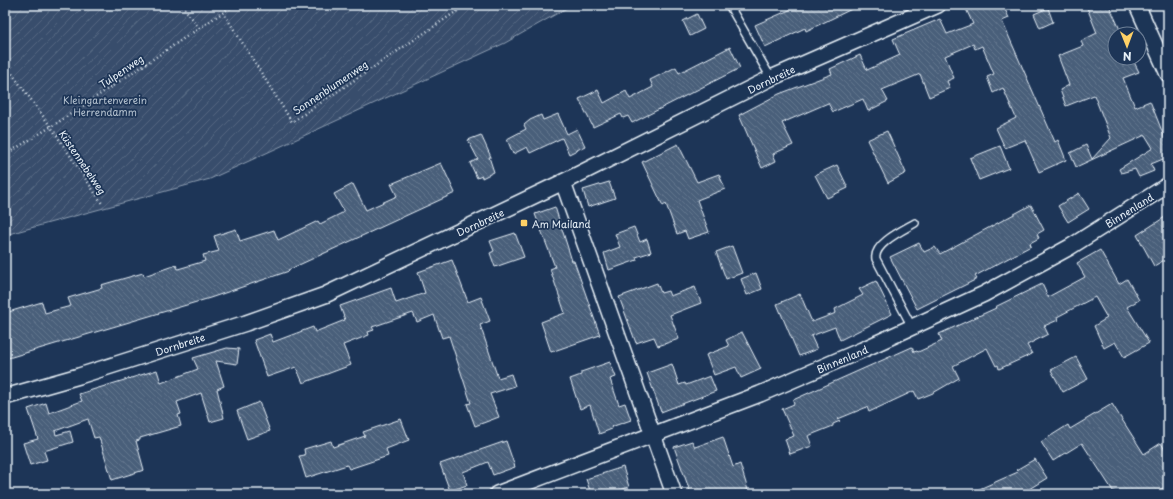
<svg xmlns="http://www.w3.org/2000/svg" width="1173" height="499" font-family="'Playpen Sans',sans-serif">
<defs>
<pattern id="garden-furrows" width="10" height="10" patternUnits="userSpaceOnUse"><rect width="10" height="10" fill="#374d6c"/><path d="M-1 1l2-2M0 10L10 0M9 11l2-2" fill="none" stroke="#546782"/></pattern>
<pattern id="building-back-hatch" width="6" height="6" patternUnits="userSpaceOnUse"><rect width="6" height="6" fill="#495e7a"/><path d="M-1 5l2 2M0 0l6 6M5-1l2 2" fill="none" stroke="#63768e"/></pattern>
</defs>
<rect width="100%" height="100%" fill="#1d3557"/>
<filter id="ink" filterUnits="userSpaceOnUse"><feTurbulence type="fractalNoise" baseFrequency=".025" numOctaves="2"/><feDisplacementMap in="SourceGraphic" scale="8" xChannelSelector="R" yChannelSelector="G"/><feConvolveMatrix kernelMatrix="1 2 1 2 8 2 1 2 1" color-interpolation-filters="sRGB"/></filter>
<g filter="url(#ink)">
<!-- garden -->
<polygon fill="url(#garden-furrows)" stroke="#909fb2" points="5,5 572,5 505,43 210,179 5,235"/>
<!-- building -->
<g fill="url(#building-back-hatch)" stroke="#e8f1f8">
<polygon points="801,5 860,5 806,31 805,28 765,47 755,25"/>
<polygon points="975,5 1003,5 1009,18 1002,21 1055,142 1058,140 1066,160 1039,172 1025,140 1005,148 996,128 1016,118 1003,88 993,93 987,77 994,74 982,46 975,49 973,44 945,56 954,78 947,81 950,88 929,97 920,74 882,90 888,101 868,111 863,99 833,112 828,103 782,123 793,145 773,154 776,161 762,168 739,115 779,94 832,74 830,69 860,55 867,70 900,55 893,39 940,19 947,34 973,24 966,9"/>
<polygon points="1086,5 1109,5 1122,34 1115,34 1115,58 1132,58 1139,72 1123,78 1135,107 1150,101 1168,146 1168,157 1151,164 1154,171 1139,177 1135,169 1121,173 1119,169 1153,148 1145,135 1076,167 1070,153 1086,145 1092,159 1111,138 1094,95 1066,106 1060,90 1069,85 1058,56 1083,46 1081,41 1097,33"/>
<polygon points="1048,8 1053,22 1040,28 1034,14"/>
<polygon points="697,14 704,29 690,36 683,21"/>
<polygon points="730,47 740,68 632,123 628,116 623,118 621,114 593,127 579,99 598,90 604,103 626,91 630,99 653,87 650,80 676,67 679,73"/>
<polygon points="558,114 567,134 577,129 585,146 569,154 562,138 530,153 527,147 513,154 507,139 526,129 524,125 530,120 541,115 543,120"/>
<polygon points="887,131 906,173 888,183 867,140"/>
<polygon points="481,135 491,157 489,157 494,172 482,178 482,176 477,178 470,163 478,159 468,140"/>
<polygon points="678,144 697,182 719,174 725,189 697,200 709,232 688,239 685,231 677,234 666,204 663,206 642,162"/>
<polygon points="1000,146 1009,168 979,180 970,158"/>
<polygon points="441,163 455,193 288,270 289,271 210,298 5,359 5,313 42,302 45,313 71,306 68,298 102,288 101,285 143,273 144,276 176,265 178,269 205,261 203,255 219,251 214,236 236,229 240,241 274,230 278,240 318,221 320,224 344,212 334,194 353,184 366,210 397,196 391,184"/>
<polygon points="837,165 848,188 827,198 815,175"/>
<polygon points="609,182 615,198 588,207 583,190"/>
<polygon points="1079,193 1089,209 1068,222 1058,206"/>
<polygon points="1031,205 1044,230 1037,234 1039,238 1030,243 1031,246 975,276 977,279 917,309 890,257 919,243 924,252 935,247 940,254"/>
<polygon points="555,207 572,261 574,261 600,335 551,352 541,322 565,313 550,269 555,267 535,214"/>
<polygon points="1168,215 1168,258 1154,266 1137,235"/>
<polygon points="634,227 640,242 647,239 651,252 636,257 637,260 609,270 604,253 620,247 615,234"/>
<polygon points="515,233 524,257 495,267 490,253 494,251 490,241"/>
<polygon points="732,246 742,273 726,279 716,252"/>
<polygon points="1100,250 1119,284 1127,279 1139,300 1127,307 1149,343 1124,357 1115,342 1104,348 1094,326 1107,318 1095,297 1057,317 1058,320 1044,326 1048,334 1027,345 1032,354 999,369 998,365 996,366 987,348 953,366 959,378 933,393 918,399 914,391 869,412 867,407 838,419 840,421 833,424 833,426 808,436 812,446 790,454 785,439 794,436 782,409 794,404 793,400 912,347 914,352 917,351 918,352 942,341 939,334 996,308 995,307 1042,284 1048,297 1085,277 1077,263"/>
<polygon points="452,260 468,302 481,297 490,321 480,325 498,378 511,374 515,386 490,394 499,417 475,426 467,404 471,403 449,336 442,338 434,315 417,322 413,313 372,327 374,330 368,332 369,335 343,345 351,365 303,383 296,367 267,377 254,340 270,334 273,342 313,327 315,332 345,320 340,306 391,288 396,303 425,293 418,272"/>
<polygon points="756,273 762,289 747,295 741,279"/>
<polygon points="876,281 892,314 840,340 835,327 811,336 817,349 799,356 777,304 800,294 812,322 836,313 835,309 863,295 859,289"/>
<polygon points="657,283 661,293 668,291 670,296 695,287 701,303 670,315 679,339 658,346 654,337 636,343 619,297"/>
<polygon points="742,332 761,369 741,378 736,367 714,375 706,355 729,346 726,340"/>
<polygon points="227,348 239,349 237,364 216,361 224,386 217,389 224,418 210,422 201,393 177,402 181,414 178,415 181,426 140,438 140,440 136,441 144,470 112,480 99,437 94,438 88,419 55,431 56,435 70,431 73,442 44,451 47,460 30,465 23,443 38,439 28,409 46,403 49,413 82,401 79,394 157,370 161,383 198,369 193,358"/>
<polygon points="1076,357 1088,379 1063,392 1051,370"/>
<polygon points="610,362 616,377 610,379 619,405 625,403 631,420 611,427 612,429 599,434 590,405 580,409 570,379 581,375 581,372"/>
<polygon points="672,364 679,385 685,383 686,385 710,376 716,391 661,412 647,373"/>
<polygon points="259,402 270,431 247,439 237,411"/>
<polygon points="1112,404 1144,454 1161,443 1168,455 1168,485 1154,494 1115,494 1082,443 1053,461 1041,442 1068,425 1070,429"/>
<polygon points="401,419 409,440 386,449 388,456 349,469 347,465 306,478 299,456 305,455 304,449 331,441 333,447 365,436 363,432"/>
<polygon points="723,437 733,467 740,464 748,490 734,494 691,494 674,447 692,441 695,447"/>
<polygon points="506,441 515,467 493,475 488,462 463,472 467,485 450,491 440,464"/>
<polygon points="1035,459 1047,478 1021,494 968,494 1018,472 1016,470"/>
<polygon points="623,467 629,487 608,494 591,494 586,479"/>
</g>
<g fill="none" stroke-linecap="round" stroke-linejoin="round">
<!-- lane casing -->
<g stroke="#e8f1f8" stroke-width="10">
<g id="lane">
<polyline points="729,5 771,78"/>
<polyline points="911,5 915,15"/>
<path d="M912,327L876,259C873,244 903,230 915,223"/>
</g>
</g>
<!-- street casing -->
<g stroke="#e8f1f8" stroke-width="18">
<g id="street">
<polyline points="1137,5 1168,74"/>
<polyline points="563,182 674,494"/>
<polyline points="5,397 79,376 246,323 325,295 563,182 771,78 938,5"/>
<polyline points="497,494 760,394 862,350 984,294 1070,247 1168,185"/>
</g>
</g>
<!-- path -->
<g stroke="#e8f1f8" stroke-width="2.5" stroke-dasharray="1 3" stroke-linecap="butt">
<polyline points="182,5 199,28"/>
<polyline points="223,12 292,122 460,9 458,5"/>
<polyline points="5,64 51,127 103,205"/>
<polyline points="5,155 57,123 234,5"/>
</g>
<!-- lane -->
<use href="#lane" stroke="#1d3557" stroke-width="7"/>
<!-- street -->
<use href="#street" stroke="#1d3557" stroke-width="15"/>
</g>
</g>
<!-- markers -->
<rect fill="#ffd166" stroke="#1d3557" stroke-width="1.5" x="520" y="219" width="8" height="8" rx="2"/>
<g text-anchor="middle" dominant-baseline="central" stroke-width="3.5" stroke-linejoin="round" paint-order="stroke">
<!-- street labels -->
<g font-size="10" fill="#e8f1f8" stroke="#1d3557">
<text transform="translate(121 71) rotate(-34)">Tulpenweg</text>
<text transform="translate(771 79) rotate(-26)">Dornbreite</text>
<text transform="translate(330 87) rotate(-34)">Sonnenblumenweg</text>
<text transform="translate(83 162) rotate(56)">Küstennebelweg</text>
<text transform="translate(1129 210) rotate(-32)">Binnenland</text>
<text transform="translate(480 222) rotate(-25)">Dornbreite</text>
<text transform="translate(180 344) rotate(-18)">Dornbreite</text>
<text transform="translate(842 359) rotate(-23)">Binnenland</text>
</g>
<!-- park labels -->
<g font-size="10" fill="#b3c0ce" stroke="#1d3557">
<text x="105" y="99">Kleingartenverein<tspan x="105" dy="12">Herrendamm</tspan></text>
</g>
<!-- poi labels -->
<g font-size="10" fill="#e8f1f8" stroke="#1d3557" text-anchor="start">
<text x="532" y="223">Am Mailand</text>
</g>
</g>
<!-- margin -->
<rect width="1173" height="499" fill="none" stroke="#1d3557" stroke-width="20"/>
<rect x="10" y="10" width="1153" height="479" fill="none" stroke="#e8f1f8" stroke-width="1.5" filter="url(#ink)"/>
<!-- north arrow -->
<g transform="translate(1127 46) rotate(179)"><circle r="19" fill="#1d3557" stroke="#6e8097"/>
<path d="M0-3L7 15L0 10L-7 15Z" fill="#ffd166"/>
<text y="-6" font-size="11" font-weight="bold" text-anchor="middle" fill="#e8f1f8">N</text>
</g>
</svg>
